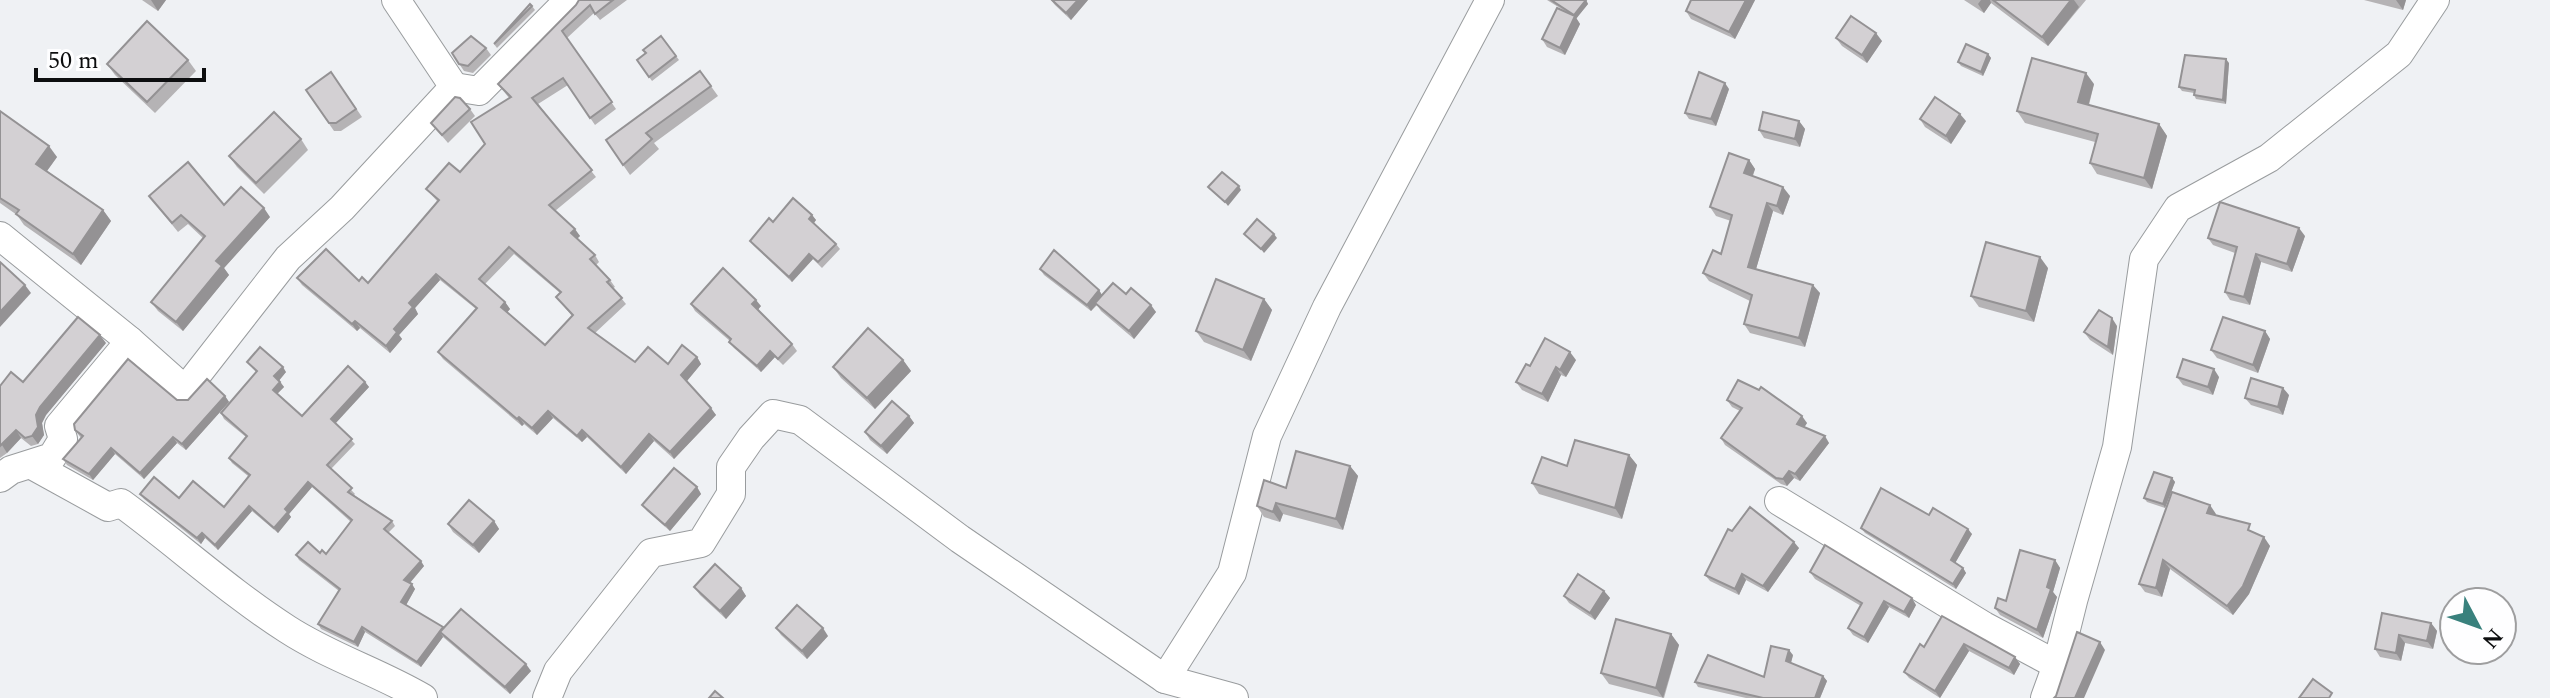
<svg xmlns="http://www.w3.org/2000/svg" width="2550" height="698" font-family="Spectral,serif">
<rect width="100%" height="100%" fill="#eff1f4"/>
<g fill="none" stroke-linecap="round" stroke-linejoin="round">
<!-- minor casing -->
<g stroke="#999c9e" stroke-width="30">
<g id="minor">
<polyline points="396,0 454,87"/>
<polyline points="0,236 130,341 185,390 288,258 342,208 454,87 479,91 569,0"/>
<path d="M32,465L108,507L121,503C177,544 228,591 287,629C330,657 379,672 423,698"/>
<polyline points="0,478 11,470 52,457 63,439 59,426 130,341"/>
<polyline points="1779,501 1984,626 2057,665"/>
<polyline points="547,698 558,671 651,553 701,543 731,494 731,467 751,438 773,414 800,420 960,539 1165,679"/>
<polyline points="1234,698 1165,679 1232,573 1267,436 1327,307 1490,0"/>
<polyline points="2045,698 2057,665 2073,601 2117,447 2144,259 2178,208 2269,158 2399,54 2435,0"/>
</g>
</g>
<!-- minor -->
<use href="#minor" stroke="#fff" stroke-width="28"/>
</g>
<!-- wall -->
<g fill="#b5b3b5" fill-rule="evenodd">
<polygon points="142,0 166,0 158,11"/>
<path d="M579,0H627L600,20L594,13L567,38L616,109L595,125L568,85L538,104L596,177L555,211L580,236L577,238L595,255L599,262L596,265L610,280L615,287L613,288L626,304L595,333L635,362L668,364L697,357L701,364L687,381L716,415L674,459L654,441L626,474L587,437L582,442L553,418L537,435L524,424L522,426L443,359L438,352L476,309L440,280L415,308L418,314L399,335L402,339L390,353L360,328L357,331L302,285L297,278L359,281L368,283L438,202L426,189L460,172L485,144L509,98L498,84L576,5ZM514,254L560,293L556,297L572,316L545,345L507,312L510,309L505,302L485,284Z"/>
<polygon points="1051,0 1088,0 1071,20 1055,5"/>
<polygon points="1547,0 1586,0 1588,4 1576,18 1580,24 1565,55 1547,47 1542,39 1568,13"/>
<polygon points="1691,0 1755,0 1735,39 1691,19 1686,11"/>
<polygon points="1964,0 2086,0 2048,46 1991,3 1984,13"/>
<polygon points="2364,0 2406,0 2403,10"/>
<polygon points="532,6 535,10 497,48 494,44"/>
<polygon points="661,36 679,60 652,81 637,60 646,53"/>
<polygon points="1836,38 1882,41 1867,63 1842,46"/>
<polygon points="486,48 491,55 473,73 464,71 452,53"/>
<polygon points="1988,54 1991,58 1983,76 1961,66 1958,62"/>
<polygon points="188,60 196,71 155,113 115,75 107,64"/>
<polygon points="2229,63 2226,104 2196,99 2194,95 2194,93 2182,91 2179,87"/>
<polygon points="700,71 718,96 654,143 659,149 630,175 606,140"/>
<polygon points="331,72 362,117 341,131 334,131 306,90"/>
<polygon points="2094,84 2089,105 2159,124 2167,136 2152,189 2097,174 2090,163 2095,142 2025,123 2017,111"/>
<polygon points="1729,89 1716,126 1689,119 1685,113"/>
<polygon points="470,109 475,116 448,143 431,123"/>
<polygon points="0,111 57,157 47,171 103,210 111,221 81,265 24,225 17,215 0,203"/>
<polygon points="1920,119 1966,121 1951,144 1925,127"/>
<polygon points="1799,121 1805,129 1800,147 1764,138 1759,130"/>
<polygon points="301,139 308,150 264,194 237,167 229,156"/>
<polygon points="1749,160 1755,169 1753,176 1790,196 1783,215 1773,211 1756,269 1820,293 1805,347 1750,333 1744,324 1750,301 1709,281 1703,273 1721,254 1731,221 1716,216 1710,207"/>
<polygon points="149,196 224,205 270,217 224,268 229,275 183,331 158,311 151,302 203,238 188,224 178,232"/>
<polygon points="812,215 816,220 814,223 836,244 840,249 822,268 813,259 792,282 754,246 750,241 773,222"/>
<polygon points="2305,236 2292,272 2261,262 2250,305 2230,300 2225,292 2235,253 2213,245 2208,238"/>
<polygon points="2048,268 2034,322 1979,307 1971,296"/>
<polygon points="1040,269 1099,290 1102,295 1126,294 1156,312 1134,339 1101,311 1097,305 1091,311 1044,275"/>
<polygon points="1264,299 1272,310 1251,361 1204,342 1196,331"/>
<polygon points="691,304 761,306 757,310 792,344 797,351 783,365 775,357 761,372 734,348 729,342 730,341 695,311"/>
<polygon points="2117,326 2113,355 2090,340 2084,332"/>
<polygon points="2265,331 2270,339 2258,373 2217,358 2211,350"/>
<polygon points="106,343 46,415 42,423 44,435 38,444 31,446 21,438 7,453 0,458 0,386 23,382"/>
<polygon points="903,360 911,371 875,409 841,378 833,367"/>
<polygon points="1576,360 1566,377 1561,375 1548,402 1522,390 1516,382 1530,366"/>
<polygon points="247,362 286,372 279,380 284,387 277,394 302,416 365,382 369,387 335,423 355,444 331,469 355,494 354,495 392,521 395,526 388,533 424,566 410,583 415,589 406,605 444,628 531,671 510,694 443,637 421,667 365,632 358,647 321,629 318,624 339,591 299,560 296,555 326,554 351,522 312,487 289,514 291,517 278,533 252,511 218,550 205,538 201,544 144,499 140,494 179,498 224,507 248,476 232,463 229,458 246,437 224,419 221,413 256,372"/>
<polygon points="2177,377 2219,377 2213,395 2183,385"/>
<polygon points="2289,395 2283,415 2251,405 2245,398"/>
<polygon points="225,396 229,402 186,450 177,443 144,479 115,454 93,480 67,465 63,459 81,438 75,430 177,400"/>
<polygon points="1727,400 1807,423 1804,427 1829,443 1800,481 1794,478 1787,486 1781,484 1725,445 1721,438 1740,411 1732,407"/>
<polygon points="909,416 914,423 887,454 870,440 865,432"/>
<polygon points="1629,455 1637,465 1622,519 1539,494 1532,483 1567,466"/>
<polygon points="1350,466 1358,476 1343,530 1283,514 1280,522 1264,517 1257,506 1286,488"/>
<polygon points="2172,478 2175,482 2165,508 2147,502 2144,498"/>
<polygon points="697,487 701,494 670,531 647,511 642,505"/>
<polygon points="2216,514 2215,515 2256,533 2270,546 2249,594 2233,615 2170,569 2162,597 2145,592 2139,584"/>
<polygon points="1929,515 1972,534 1955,563 1963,568 1966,573 1956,589 1865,533 1861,528"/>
<polygon points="494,521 499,529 479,553 453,532 448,524"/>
<polygon points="1732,531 1799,548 1768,592 1746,580 1739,595 1710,581 1705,575"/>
<polygon points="2055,560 2060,568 2053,592 2057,597 2043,638 2000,615 1995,608 2006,601"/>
<polygon points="1810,572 1916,605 1909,618 1889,607 1868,643 1853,635 1848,628 1861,606 1815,579"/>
<polygon points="694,587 741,588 746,596 726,619 700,595"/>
<polygon points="1604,591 1610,598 1595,620 1569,603 1564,596"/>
<polygon points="2382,613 2431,623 2437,631 2433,649 2405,643 2401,661 2380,657 2375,649"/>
<polygon points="1942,616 2015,657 2020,664 2014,675 1969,651 1940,698 1909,678 1904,672 1924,647"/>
<polygon points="776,628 828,636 807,659 781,635"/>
<polygon points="1671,634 1679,645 1664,698 1609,684 1601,673"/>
<polygon points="1793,655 1791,663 1823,676 1827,681 1820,698 1746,698 1698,687 1695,682 1764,677"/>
</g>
<!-- shaded-wall -->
<g fill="#949294">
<polygon points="151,0 166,0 158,11"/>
<polygon points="1078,0 1088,0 1071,20 1066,13"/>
<polygon points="1586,0 1588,4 1576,19 1574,15"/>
<polygon points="1746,0 1755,0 1735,39 1729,32"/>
<polygon points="1981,0 1990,0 1991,3 1984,13 1978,4"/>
<polygon points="2071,0 2074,0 2079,7 2048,46 2042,37"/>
<polygon points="2396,0 2406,0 2403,10"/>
<polygon points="1575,16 1580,24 1565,55 1560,48"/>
<polygon points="1876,33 1882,41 1867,63 1862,55"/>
<polygon points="1988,54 1991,58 1983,76 1981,72"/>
<polygon points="2226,59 2229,63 2226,104 2223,100"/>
<polygon points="2086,73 2094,84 2086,114 2078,102"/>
<polygon points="1725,83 1729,89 1716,126 1711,119"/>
<polygon points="1960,114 1966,121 1951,144 1946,136"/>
<polygon points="1799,121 1805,129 1800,147 1795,139"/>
<polygon points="2159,124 2167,136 2152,189 2144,178"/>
<polygon points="49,146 57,157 44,175 36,164"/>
<polygon points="1749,160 1755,169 1750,182 1744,173"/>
<polygon points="1239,186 1241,190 1228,206 1225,202"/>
<polygon points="1783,187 1790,196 1783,215 1777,206"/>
<polygon points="1767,203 1773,211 1754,276 1748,267"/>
<polygon points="264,208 270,217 224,268 229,275 183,331 176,322 216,261"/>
<polygon points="103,210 111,221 81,265 73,254"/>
<polygon points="812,215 816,220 813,224 809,219"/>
<polygon points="2299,228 2305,236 2292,272 2287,264"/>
<polygon points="575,229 580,236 576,240 571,233"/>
<polygon points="1274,234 1277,238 1264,253 1261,249"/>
<polygon points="809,254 813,259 792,282 789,277"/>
<polygon points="2256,254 2261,262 2250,305 2244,297"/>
<polygon points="2040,257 2048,268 2034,322 2026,311"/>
<polygon points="436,274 440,280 415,308 418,314 399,335 402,339 390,353 386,346 409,303"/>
<polygon points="25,285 31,293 0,327 0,312"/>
<polygon points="1813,285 1820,293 1805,347 1799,338"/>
<polygon points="1099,290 1103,297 1091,311 1087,305"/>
<polygon points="1264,299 1272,310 1251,361 1243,350"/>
<polygon points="756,300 761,306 757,311 752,304"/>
<polygon points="505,302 510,309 506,314 501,307"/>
<polygon points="1151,305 1156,312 1134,339 1129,331"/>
<polygon points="2112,318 2117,326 2113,355 2108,347"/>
<polygon points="355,321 360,328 357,331 352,324"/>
<polygon points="2265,331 2270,339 2258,373 2253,365"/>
<polygon points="100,335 106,343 46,415 42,423 44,435 38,444 32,436 36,415 40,407"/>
<polygon points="770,351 775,357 761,372 757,366"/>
<polygon points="1570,352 1576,360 1566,377 1560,370"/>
<polygon points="697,357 701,364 686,382 681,375"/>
<polygon points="903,360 911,371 875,409 867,398"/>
<polygon points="283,367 286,372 278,382 274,376"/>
<polygon points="1556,367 1561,375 1548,402 1542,394"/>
<polygon points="2214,369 2219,377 2213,395 2208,387"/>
<polygon points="280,382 284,387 276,395 273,390"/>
<polygon points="365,382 369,387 335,424 331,419"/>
<polygon points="2283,388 2289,395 2283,415 2278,407"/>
<polygon points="225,396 229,402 186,450 182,444"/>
<polygon points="711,408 716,415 674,459 670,452"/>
<polygon points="548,411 553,418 537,435 532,428"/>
<polygon points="909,416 914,423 887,454 881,446"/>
<polygon points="1802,416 1807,423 1802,431 1797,424"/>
<polygon points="519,417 524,424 522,426 517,419"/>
<polygon points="16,430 21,438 7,453 2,445"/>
<polygon points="582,430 587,437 582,442 577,436"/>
<polygon points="649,434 654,441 626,474 621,467"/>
<polygon points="1825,436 1829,443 1800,481 1795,474"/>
<polygon points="173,437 177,443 144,479 140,473"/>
<polygon points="111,448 115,454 93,480 89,474"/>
<polygon points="1629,455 1637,465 1622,519 1615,508"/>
<polygon points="1350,466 1358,476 1343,530 1336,519"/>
<polygon points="1789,471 1794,478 1787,486 1783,479"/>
<polygon points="2172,478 2175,482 2165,508 2163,504"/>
<polygon points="308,482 312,487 289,514 291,517 278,533 274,528 285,509"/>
<polygon points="697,487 701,494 670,531 665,525"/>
<polygon points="1276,503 1283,514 1280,522 1273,512"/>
<polygon points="2210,505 2216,514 2213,521 2207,513"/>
<polygon points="249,506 252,511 218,550 215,545"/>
<polygon points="494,521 499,529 479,553 473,545"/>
<polygon points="1968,529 1972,534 1954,565 1951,560"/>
<polygon points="202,533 205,538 201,544 197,538"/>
<polygon points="2264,537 2270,546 2249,594 2233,615 2227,606"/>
<polygon points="1794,542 1799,548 1768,592 1763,586"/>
<polygon points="2055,560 2060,568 2053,592 2057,597 2043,638 2037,630 2047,587"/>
<polygon points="2163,560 2170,569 2162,597 2156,588"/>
<polygon points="421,561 424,566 408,585 404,580"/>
<polygon points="1963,568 1966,573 1956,589 1953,584"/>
<polygon points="1742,574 1746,580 1739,595 1735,589"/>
<polygon points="412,584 415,589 405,607 401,602"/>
<polygon points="741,588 746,596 726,619 720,611"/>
<polygon points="1604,591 1610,598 1595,620 1590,613"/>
<polygon points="1912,598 1916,605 1909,618 1904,612"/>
<polygon points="1884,601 1889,607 1868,643 1864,637"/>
<polygon points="2431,623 2437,631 2433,649 2427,641"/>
<polygon points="362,627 365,632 358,647 354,642"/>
<polygon points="443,627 440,632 443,637 421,667 417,662"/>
<polygon points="823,628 828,636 807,659 802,651"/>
<polygon points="1671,634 1679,645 1663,698 1656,688"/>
<polygon points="2399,635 2405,643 2401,661 2396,653"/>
<polygon points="2100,642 2105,650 2084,698 2075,698"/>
<polygon points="1964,644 1969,651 1940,698 1935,691"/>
<polygon points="1789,650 1793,655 1790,666 1786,661"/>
<polygon points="2015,657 2020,664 2014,675 2009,668"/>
<polygon points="526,664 531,671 510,694 505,687"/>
<polygon points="1823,676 1827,681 1820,698 1815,698"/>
</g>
<!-- building -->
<g fill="#d3d0d3" stroke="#949294" stroke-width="2" fill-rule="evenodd">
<path d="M579,0H613L595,14L590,5L562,31L612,102L590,118L563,78L532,98L592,170L549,205L575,229L571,233L595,255L590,259L610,280L607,282L622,298L588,328L635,362L648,347L668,364L682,345L697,357L681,375L711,408L670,452L649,434L621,467L582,430L577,436L548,411L532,428L519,417L517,419L438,352L477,308L436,274L409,303L413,307L394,329L397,332L386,346L355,321L352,324L297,278L326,249L359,281L362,277L368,283L439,200L426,189L449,163L460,172L485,144L471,122L511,97L498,84L576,5ZM509,247L561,292L556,297L573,315L545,345L501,307L505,302L479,279Z"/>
<polygon points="1052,0 1078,0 1066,13"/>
<polygon points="1551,0 1586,0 1574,15"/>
<polygon points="1691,0 1746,0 1729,32 1686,11"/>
<polygon points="1993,0 2071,0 2042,37"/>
<polygon points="530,4 532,6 494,44"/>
<polygon points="1557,8 1575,16 1560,48 1542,39"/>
<polygon points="1851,16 1876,33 1862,55 1836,38"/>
<polygon points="147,21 188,60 147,102 107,64"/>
<polygon points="471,36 486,48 468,66 459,64 452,53"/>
<polygon points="661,36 676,56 649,77 637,60 646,53 643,50"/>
<polygon points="1966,44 1988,54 1981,72 1958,62"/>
<polygon points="2185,55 2226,59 2223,100 2194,95 2195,90 2179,87"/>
<polygon points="2032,58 2086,73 2078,102 2159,124 2144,178 2090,163 2098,134 2017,111"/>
<polygon points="700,71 711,86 646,133 652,139 623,165 606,140"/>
<polygon points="331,72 356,109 336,123 329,123 306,90"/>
<polygon points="1699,72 1725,83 1711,119 1685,113"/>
<polygon points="455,97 460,98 470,109 442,135 431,123"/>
<polygon points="1935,97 1960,114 1946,136 1920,119"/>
<polygon points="0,111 49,146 36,164 103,210 73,254 16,214 19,210 0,198"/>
<polygon points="274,112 301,139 256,183 229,156"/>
<polygon points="1763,112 1799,121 1795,139 1759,130"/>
<polygon points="1729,153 1749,160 1744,173 1783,187 1777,206 1767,203 1748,267 1813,285 1799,338 1744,324 1752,295 1703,273 1713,250 1721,254 1732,215 1710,207"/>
<polygon points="188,162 224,205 241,187 264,208 216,261 222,266 176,322 151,302 205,236 181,215 172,223 149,196"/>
<polygon points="1222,172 1239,186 1225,202 1208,187"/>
<polygon points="793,198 812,215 809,219 836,244 818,262 809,254 789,277 750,241 769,218 773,222"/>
<polygon points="2220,202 2299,228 2287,264 2256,254 2244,297 2225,292 2237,247 2208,238"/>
<polygon points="1257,219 1274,234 1261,249 1244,234"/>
<polygon points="1986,242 2040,257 2026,311 1971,296"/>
<polygon points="1054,250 1099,290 1087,305 1040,269"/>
<polygon points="0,262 25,285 0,312"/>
<polygon points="723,268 756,300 752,304 792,344 778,359 770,351 757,366 729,342 731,339 691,304"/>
<polygon points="1216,279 1264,299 1243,350 1196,331"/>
<polygon points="1113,283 1126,294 1131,288 1151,305 1129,331 1095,303"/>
<polygon points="2099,310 2112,318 2108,347 2084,332"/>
<polygon points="78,317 100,335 40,407 36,415 38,427 32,436 25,438 16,430 0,446 0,386 11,372 23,382"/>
<polygon points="2223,317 2265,331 2253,365 2211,350"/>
<polygon points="868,328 903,360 867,398 833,367"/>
<polygon points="1545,338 1570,352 1560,370 1556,367 1542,394 1516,382 1526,364 1530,366"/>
<polygon points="260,347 283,367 274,376 280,382 273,390 302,416 348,366 365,382 331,419 352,439 327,465 352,488 348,492 392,521 384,529 421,561 404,580 412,584 401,602 443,627 417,662 362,627 354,642 318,624 340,589 296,555 308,542 320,553 322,550 326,554 352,520 308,482 285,509 288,512 274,528 249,506 215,545 202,533 197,538 140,494 154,477 179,498 193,481 224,507 250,475 229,458 247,436 221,413 257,371 247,362"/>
<polygon points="128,359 177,400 188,400 207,379 225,396 182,444 173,437 140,473 111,448 89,474 63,459 83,436 75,430 74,424"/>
<polygon points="2183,359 2214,369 2208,387 2177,377"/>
<polygon points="2251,378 2283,388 2278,407 2245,398"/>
<polygon points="1738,380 1759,390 1761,387 1802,416 1797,424 1825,436 1795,474 1789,471 1783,479 1776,478 1721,438 1742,408 1727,400"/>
<polygon points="892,401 909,416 881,446 865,432"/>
<polygon points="1575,440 1629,455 1615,508 1532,483 1542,457 1567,466"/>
<polygon points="1296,451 1350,466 1336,519 1276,503 1273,512 1257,506 1264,480 1286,488"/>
<polygon points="674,468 697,487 665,525 642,505"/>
<polygon points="2154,472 2172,478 2163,504 2144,498"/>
<polygon points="1881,488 1929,515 1933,508 1968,529 1951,560 1963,568 1953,584 1861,528"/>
<polygon points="2172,492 2210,505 2207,513 2250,524 2248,530 2264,537 2243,586 2227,606 2163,560 2156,588 2139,584"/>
<polygon points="469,500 494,521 473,545 448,524"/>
<polygon points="1750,507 1794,542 1763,586 1742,574 1735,589 1705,575 1728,529 1732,531"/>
<polygon points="1825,545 1912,598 1904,612 1884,601 1864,637 1848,628 1862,603 1810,572"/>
<polygon points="2020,550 2055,560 2047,587 2051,589 2037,630 1995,608 1998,598 2006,601"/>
<polygon points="715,564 741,588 720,611 694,587"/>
<polygon points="1578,574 1604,591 1590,613 1564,596"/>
<polygon points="797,605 823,628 802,651 776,628"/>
<polygon points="461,609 526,664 505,687 440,632"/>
<polygon points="2382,613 2431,623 2427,641 2399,635 2396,653 2375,649"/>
<polygon points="1942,616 2015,657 2009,668 1964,644 1935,691 1904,672 1920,644 1924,647"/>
<polygon points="1616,619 1671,634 1656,688 1601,673"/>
<polygon points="2077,632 2100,642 2075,698 2054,698 2056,696"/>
<polygon points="1771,646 1789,650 1786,661 1823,676 1815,698 1763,698 1695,682 1708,655 1764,677"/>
<polygon points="2313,679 2332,693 2329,698 2299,698"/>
<polygon points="715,691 723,698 709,698"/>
</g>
<!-- north arrow -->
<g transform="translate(2478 626) rotate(131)"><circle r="38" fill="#fefeff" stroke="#9e9e9f" stroke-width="2"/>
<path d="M0-6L14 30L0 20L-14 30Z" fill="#39817d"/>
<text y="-12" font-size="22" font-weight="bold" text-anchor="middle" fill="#0d0e0f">N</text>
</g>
<!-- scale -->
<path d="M36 68v12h168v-12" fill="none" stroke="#0d0e0f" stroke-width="4"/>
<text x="48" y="68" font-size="24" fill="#0d0e0f" stroke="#fefeff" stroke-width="6" paint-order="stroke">50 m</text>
</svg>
